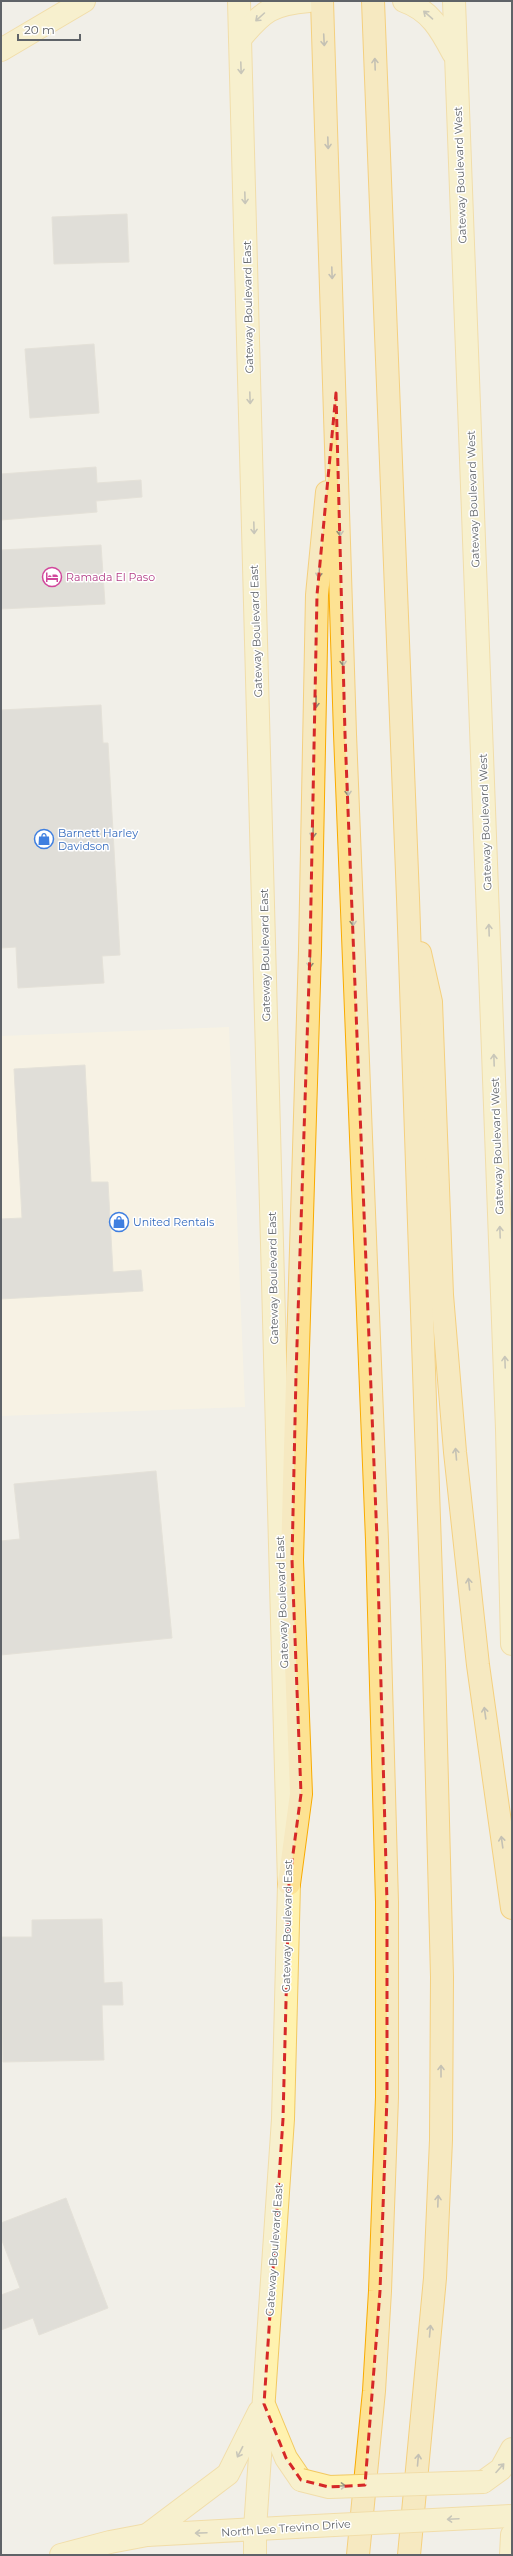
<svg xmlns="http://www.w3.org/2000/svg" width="513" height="2556" font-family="Montserrat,sans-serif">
<rect width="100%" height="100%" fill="#f1efe8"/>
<!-- commercial -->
<polygon fill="#fef7e0" points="229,1027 245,1407 1,1416 1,1036"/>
<!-- building -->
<g fill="#cccac5" stroke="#d6d1c6">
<polygon points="127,214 129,262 54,264 52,217"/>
<polygon points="94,344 99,413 30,418 25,349"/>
<polygon points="96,467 97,483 141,480 142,497 96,501 97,512 1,520 1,474"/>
<polygon points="101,545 105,604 1,609 1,550"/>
<polygon points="101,705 103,743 108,743 120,955 102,956 104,983 18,988 16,947 1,948 1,710"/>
<polygon points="85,1065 91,1182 108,1182 113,1272 141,1270 143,1291 1,1299 1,1219 22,1218 14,1069"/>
<polygon points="156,1471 172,1638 1,1655 1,1541 20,1539 14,1484"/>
<polygon points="102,1919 104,1983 122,1982 123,2005 102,2005 104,2060 3,2062 1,1937 32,1937 32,1920"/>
<polygon points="66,2198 108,2308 39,2335 33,2318 1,2330 1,2295 20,2288 1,2238 1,2223"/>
</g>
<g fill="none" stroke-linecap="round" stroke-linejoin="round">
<!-- major casing -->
<g stroke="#f2c960" stroke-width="24">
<g id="major">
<polyline points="239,1 289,1884 283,2119 255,2529 255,2555"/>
<path d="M404,1C430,10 441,30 453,53"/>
<polyline points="454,1 507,1429 512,1644"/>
<path d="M240,39C263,11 272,4 309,1"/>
<polyline points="1,50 84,1"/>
<polyline points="265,2407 286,2458 301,2480"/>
<polyline points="483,2482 501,2469 512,2449"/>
<polyline points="492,2517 512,2516"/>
<polyline points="147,2535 228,2474 259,2412"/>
<polyline points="61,2555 110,2542 147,2535 295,2527"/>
<polyline points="511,2555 512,2535"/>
</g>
</g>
<!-- highway casing -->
<g stroke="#f9ab00" stroke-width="24">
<g id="highway">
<polyline points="322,1 345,734 377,1540 387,1902 387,2097 380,2291 374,2391 358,2555"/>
<polyline points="373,1 408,898 434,1666 442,1977 441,2140 435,2278 409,2555"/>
<polyline points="420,953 431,1002 442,1295 455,1452 478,1665 512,1908"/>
<polyline points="289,1884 301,1794 292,1560 294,1482 310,950 317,595 327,492"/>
</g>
</g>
<!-- major -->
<use href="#major" stroke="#fff2af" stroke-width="22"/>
<!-- highway -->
<use href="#highway" stroke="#fde293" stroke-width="22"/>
<!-- major-bridge casing -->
<g stroke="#f2c960" stroke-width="24" stroke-linecap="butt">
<g id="major-bridge">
<polyline points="301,2480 329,2487 483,2482"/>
<polyline points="295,2527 492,2517"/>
</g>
</g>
<!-- major-bridge -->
<use href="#major-bridge" stroke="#fff2af" stroke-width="22"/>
</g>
<!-- one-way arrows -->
<defs><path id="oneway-shaft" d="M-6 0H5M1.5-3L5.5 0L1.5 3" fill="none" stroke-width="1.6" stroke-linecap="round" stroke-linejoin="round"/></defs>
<g stroke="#979581">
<use href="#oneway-shaft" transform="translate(428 15) rotate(-139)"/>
<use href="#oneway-shaft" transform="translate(260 17) rotate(138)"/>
<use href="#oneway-shaft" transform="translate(241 68) rotate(88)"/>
<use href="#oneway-shaft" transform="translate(245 198) rotate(88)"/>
<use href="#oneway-shaft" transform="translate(250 398) rotate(88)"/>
<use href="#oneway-shaft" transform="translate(254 528) rotate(88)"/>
<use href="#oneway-shaft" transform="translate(489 930) rotate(-92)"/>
<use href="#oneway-shaft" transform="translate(494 1060) rotate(-92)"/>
<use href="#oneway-shaft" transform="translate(500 1232) rotate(-92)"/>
<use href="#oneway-shaft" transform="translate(505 1362) rotate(-92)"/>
<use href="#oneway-shaft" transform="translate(240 2452) rotate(117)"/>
<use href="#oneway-shaft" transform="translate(500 2468) rotate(-48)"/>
<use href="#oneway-shaft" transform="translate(340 2486) rotate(-2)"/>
<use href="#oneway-shaft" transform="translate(453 2519) rotate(177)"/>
<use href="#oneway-shaft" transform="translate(201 2533) rotate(178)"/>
</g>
<g stroke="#8e8975">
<use href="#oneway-shaft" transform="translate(324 40) rotate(87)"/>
<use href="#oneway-shaft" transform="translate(375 64) rotate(-92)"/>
<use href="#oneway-shaft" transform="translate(328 143) rotate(88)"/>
<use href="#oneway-shaft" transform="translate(332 273) rotate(88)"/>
<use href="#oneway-shaft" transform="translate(340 530) rotate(88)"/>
<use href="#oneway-shaft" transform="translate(319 572) rotate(95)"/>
<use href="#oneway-shaft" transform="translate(343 660) rotate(88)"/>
<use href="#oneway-shaft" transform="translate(316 702) rotate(91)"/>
<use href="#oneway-shaft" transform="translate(348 790) rotate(88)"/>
<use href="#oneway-shaft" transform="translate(313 832) rotate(91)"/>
<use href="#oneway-shaft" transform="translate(353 920) rotate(88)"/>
<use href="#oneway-shaft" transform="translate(310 962) rotate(92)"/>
<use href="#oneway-shaft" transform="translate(456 1454) rotate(-95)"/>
<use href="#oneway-shaft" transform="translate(469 1584) rotate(-96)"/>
<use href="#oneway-shaft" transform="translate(485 1713) rotate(-98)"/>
<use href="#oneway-shaft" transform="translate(502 1842) rotate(-98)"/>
<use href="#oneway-shaft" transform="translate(441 2071) rotate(-90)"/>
<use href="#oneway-shaft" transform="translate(438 2201) rotate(-88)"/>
<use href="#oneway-shaft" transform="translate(430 2331) rotate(-85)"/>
<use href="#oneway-shaft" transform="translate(418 2460) rotate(-85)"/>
</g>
<!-- marked area -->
<path d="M0 0H513V2556H0ZM336,393L345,734L377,1540L387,1902V2097L380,2291L365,2485L329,2487L301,2480L286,2458L264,2404L283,2119L289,1884L301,1794L292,1560L296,1375L310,950L317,595Z" fill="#f1efe8" fill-opacity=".55" fill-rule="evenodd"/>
<path fill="none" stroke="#d62828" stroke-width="3" stroke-dasharray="8 5" stroke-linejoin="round" d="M336,393L345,734L377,1540L387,1902V2097L380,2291L365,2485L329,2487L301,2480L286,2458L264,2404L283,2119L289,1884L301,1794L292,1560L296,1375L310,950L317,595Z"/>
<!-- icons -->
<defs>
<g id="hotel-ring" transform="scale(1)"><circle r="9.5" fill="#fff" stroke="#d1479c" stroke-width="1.5"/><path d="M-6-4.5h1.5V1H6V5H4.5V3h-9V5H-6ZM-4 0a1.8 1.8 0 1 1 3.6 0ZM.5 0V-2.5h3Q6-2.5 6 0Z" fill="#d1479c"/></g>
<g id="shop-ring" transform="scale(1)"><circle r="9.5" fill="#fff" stroke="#3f7fe0" stroke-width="1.5"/><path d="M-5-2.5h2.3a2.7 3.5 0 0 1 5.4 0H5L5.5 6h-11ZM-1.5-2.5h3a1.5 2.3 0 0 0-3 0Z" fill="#3f7fe0"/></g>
</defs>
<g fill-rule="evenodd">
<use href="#hotel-ring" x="52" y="577"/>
<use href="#shop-ring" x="44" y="839"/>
<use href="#shop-ring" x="119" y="1222"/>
</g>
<g text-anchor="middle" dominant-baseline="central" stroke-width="3" stroke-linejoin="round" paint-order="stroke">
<!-- street labels -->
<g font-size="11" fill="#5f6368" stroke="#fff">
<text transform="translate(460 175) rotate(-92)">Gateway Boulevard West</text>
<text transform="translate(248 307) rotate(-91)">Gateway Boulevard East</text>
<text transform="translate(473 499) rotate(-92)">Gateway Boulevard West</text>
<text transform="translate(256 631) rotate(-92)">Gateway Boulevard East</text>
<text transform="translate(485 822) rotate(-92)">Gateway Boulevard West</text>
<text transform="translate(265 955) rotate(-91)">Gateway Boulevard East</text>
<text transform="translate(497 1146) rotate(-92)">Gateway Boulevard West</text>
<text transform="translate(273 1278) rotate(-91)">Gateway Boulevard East</text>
<text transform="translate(282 1602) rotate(-92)">Gateway Boulevard East</text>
<text transform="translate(287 1926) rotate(-89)">Gateway Boulevard East</text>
<text transform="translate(274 2250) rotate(-86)">Gateway Boulevard East</text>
<text transform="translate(286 2528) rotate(-4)">North Lee Trevino Drive</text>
</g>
<!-- hotel labels -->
<g font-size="11" fill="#b23c85" stroke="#fff" text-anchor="start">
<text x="66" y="577">Ramada El Paso</text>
</g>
<!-- shop labels -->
<g font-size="11" fill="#366cbe" stroke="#fff" text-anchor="start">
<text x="58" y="833">Barnett Harley<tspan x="58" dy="13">Davidson</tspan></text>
<text x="133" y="1222">United Rentals</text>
</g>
</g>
<!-- border -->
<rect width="513" height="2556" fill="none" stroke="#5f6368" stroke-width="4"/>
<!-- scale -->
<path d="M18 34v6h62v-6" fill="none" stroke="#5f6368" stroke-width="2"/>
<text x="24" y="34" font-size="12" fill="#5f6368" stroke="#ffffff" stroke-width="3" paint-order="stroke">20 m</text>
</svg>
